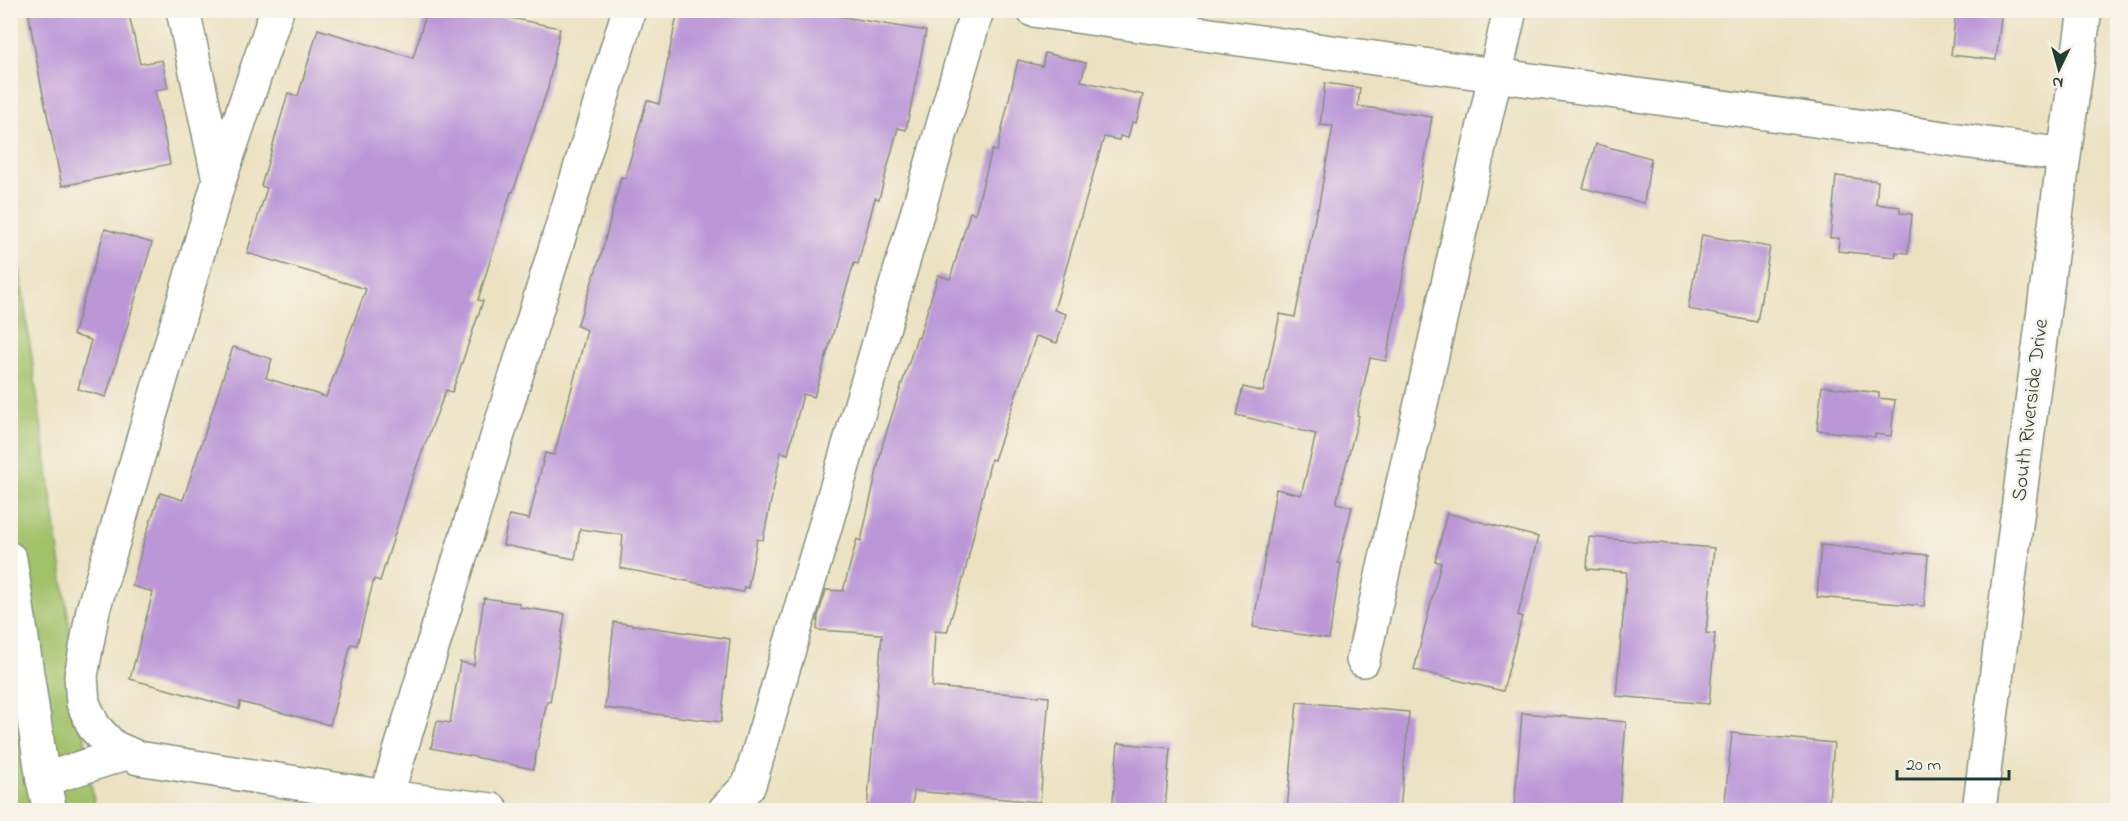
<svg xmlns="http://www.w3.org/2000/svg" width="2128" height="821" font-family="'Indie Flower',sans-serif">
<rect width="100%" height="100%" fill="#f7f3e8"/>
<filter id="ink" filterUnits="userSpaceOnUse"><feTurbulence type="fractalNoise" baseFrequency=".0167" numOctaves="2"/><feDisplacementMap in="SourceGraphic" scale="12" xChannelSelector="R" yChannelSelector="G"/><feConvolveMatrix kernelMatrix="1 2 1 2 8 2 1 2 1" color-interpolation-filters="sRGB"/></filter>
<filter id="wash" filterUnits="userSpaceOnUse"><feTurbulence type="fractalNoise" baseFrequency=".008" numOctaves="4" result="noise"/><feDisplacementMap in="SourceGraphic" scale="24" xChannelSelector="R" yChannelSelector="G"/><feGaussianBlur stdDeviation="1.35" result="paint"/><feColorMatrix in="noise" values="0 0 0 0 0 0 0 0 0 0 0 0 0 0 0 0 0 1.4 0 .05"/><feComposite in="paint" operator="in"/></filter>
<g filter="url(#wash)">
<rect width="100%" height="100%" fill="#ece2c2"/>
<!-- green -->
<polygon fill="#a2c26a" stroke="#60804f" stroke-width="1.5" points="11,208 95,810 11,810"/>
<g id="blocks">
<!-- building -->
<g fill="#bb97d8">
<polygon points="28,10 128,10 140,64 162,60 168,88 155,90 170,164 62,186 41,85"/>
<polygon points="427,10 471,10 560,28 548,88 513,192 511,192 478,300 483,301 452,392 446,390 413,476 380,581 374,579 357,645 351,644 330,725 240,702 239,709 130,679 153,592 132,586 144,541 160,493 183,500 233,347 272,359 266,378 326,397 366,289 247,253 267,188 261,186 288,93 298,96 318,29 413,58"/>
<polygon points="678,10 804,10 926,31 906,130 898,128 879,199 875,198 858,264 854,263 814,397 803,394 788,454 781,452 763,540 757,539 748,588 744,587 743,592 620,568 623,535 580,529 575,559 503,545 509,515 529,519 545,453 554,455 587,330 577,326 602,252 621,177 625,178 647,100 659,104"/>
<polygon points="1956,10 2002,10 1996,60 1951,55"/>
<polygon points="1045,53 1086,63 1081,81 1143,95 1136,123 1132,122 1128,138 1120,136 1119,140 1104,137 1054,310 1066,314 1057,343 1036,336 994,460 991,459 965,572 947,632 935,631 932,687 1049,697 1040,802 914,791 912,810 867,810 882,634 817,630 818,616 826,590 843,591 857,539 861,541 883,443 917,337 919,338 938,275 950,279 970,212 975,214 992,150 997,151 1018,60 1042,66"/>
<polygon points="1325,83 1360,88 1358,106 1432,117 1412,235 1408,251 1386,361 1370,358 1357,415 1359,416 1336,503 1352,507 1338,563 1341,563 1329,639 1253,627 1276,489 1301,495 1316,434 1236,415 1243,387 1263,392 1280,314 1295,317 1317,208 1318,209 1333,126 1320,125"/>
<polygon points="1596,144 1651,158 1644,203 1583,188"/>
<polygon points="1836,176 1878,181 1876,204 1900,207 1900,213 1912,214 1908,253 1896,252 1895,257 1838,251 1839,238 1830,238"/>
<polygon points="105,229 152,243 106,397 78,389 91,340 73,335"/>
<polygon points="1702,235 1770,247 1757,322 1688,309"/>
<polygon points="1822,386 1879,393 1879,398 1895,400 1891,436 1875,434 1875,437 1817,430"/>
<polygon points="1447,513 1538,537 1518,615 1522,617 1503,691 1414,670 1441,563 1435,561"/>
<polygon points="1589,537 1714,548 1706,633 1715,634 1709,704 1616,696 1627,572 1587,569"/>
<polygon points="1821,545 1928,555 1924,606 1817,597"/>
<polygon points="484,598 519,603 519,607 565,614 550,702 547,701 533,769 431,748 437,721 450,723 460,662 474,665"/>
<polygon points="614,622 730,639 721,722 605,708"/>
<polygon points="1297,702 1409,712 1400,810 1287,810"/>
<polygon points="1522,713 1626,722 1619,810 1514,810"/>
<polygon points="1732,733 1834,743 1828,810 1724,810"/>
<polygon points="1118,743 1170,748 1165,810 1112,810"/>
</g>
</g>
</g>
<g filter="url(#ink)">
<use href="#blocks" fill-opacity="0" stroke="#86907b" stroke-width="1.5"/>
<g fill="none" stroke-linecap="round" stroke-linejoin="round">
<!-- minor casing -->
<g stroke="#86907b" stroke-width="36">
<g id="minor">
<polyline points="183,10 219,180"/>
<polyline points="277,10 219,181 93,610 81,676 83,703 94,727 113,747 138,758 386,797 492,810"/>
<polyline points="1033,10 2064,155"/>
<polyline points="10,559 43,780 126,753"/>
<polyline points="1363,660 1510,10"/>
<polyline points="43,780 50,810"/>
<polyline points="386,797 629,10"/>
<polyline points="725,810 749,785 977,10"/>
<polyline points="1979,810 2064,155 2085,10"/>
</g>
</g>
<!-- minor -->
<use href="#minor" stroke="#fff" stroke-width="33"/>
</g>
</g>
<g text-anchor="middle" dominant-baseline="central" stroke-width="5" stroke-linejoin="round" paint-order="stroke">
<!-- street labels -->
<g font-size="21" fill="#1f3d34" stroke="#f7f3e8">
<text transform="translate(2031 410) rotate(-83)">South Riverside Drive</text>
</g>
</g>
<!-- margin -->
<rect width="2128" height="821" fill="none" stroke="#f7f3e8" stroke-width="36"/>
<!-- north arrow -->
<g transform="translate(2059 69) rotate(185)" stroke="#f7f3e8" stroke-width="4.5" paint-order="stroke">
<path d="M0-4.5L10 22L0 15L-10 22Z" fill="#1f3d34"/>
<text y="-9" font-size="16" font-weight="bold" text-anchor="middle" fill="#1f3d34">N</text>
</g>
<!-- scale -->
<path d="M1897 770v9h112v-9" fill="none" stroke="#1f3d34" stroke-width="3"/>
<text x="1906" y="770" font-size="18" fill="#1f3d34" stroke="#f7f3e8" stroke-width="4.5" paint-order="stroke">20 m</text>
</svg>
